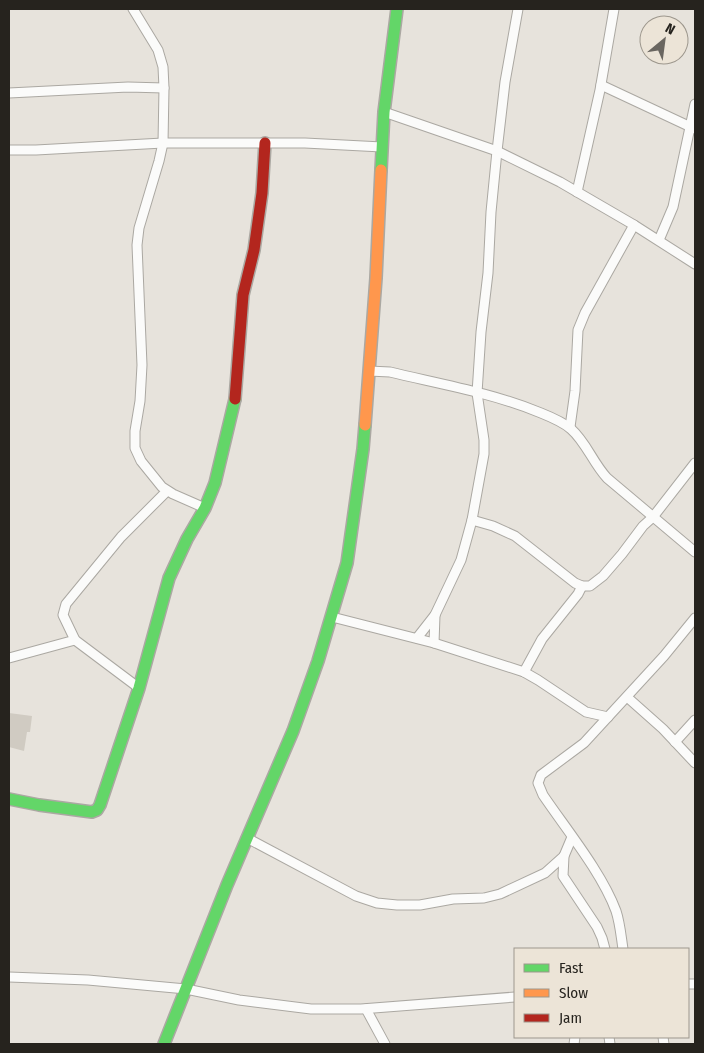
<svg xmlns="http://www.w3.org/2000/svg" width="704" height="1053" font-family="'Fira Sans Condensed',sans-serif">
<rect width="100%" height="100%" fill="#e7e3dc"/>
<!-- building -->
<polygon fill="#d0cbc2" points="9,713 32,716 30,732 27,732 24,751 9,747"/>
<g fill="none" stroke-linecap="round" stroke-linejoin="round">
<!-- street casing -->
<g stroke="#aba8a2" stroke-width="11">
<g id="street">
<polyline points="133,9 158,50 163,67 164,88 163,143 159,161 139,228 137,245 142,365 140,401 135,431 135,448 141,461 162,487 173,494 205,508"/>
<polyline points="601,85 695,129"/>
<polyline points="9,93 128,87 164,88"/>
<polyline points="384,112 497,151 560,182 634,225 695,264"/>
<polyline points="9,150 36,150 163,143 305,143 382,147"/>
<polyline points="577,192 600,90 614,9"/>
<polyline points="659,240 673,207 695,104"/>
<path d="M369,371L390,372C440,384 493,393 541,413C551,417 563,422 571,429C586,442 593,463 607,478L695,552"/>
<polyline points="570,427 575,391 578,330 585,313 634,225"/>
<polyline points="472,520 493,526 515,536 575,583 582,586 590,586 603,576 622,554 643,526 653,517 695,463"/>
<polyline points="332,617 434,643 524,672 538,680 586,712 608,717"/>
<polyline points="417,638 435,615 461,560 472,520 484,454 484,440 477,393 481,332 488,273 491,212 497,151 505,82 518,9"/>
<polyline points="434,643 435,615"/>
<polyline points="9,658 75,640"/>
<polyline points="524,672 542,639 578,594 582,586"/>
<polyline points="139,688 75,640 63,615 66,604 121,537 167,491"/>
<polyline points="627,697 663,729 695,763"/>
<polyline points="675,742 695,720"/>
<polyline points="572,837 564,856 563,876 597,927 602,938 605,949"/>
<polyline points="247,838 356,896 377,903 397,905 420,905 453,899 484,898 500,894 545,873 564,856"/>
<path d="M623,949C621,936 620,923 616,911C602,873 566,829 543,795L538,783L541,775L584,743L664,656L695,618"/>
<polyline points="9,977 88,980 186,989 239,1000 311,1009 361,1009 515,997"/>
<polyline points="688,984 695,984"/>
<polyline points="366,1009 385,1044"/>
<polyline points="609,1037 610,1044"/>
<polyline points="663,1037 664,1044"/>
<polyline points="574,1044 575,1037"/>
</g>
</g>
<!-- fast casing -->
<g stroke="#aba8a2" stroke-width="14">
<g id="fast">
<polyline points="381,170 384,112 397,9"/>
<polyline points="9,799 39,805 92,812 97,810 100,805 139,688 169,578 187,539 205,508 215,483 235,399"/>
<polyline points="164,1044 227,885 293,731 318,661 347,563 363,449 365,425"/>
</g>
</g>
<!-- slow casing -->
<g stroke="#aba8a2" stroke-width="14">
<polyline id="slow" points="365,425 376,278 381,170"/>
</g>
<!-- jam casing -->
<g stroke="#aba8a2" stroke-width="14">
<polyline id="jam" points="235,399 243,295 254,250 262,193 265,143"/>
</g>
<!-- street -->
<use href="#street" stroke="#fbfbfa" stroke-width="9"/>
<!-- fast -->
<use href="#fast" stroke="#63d668" stroke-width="11"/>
<!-- slow -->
<use href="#slow" stroke="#ff974d" stroke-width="11"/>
<!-- jam -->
<use href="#jam" stroke="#b3261e" stroke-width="11"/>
</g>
<!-- border -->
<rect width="704" height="1053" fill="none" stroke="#26231e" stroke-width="20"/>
<!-- legend -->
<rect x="514" y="948" width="175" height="90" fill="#ece4d7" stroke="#9d978d"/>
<rect x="524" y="964" width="25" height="8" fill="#63d668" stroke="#9d978d"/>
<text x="559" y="973" font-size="15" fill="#26231e">Fast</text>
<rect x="524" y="989" width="25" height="8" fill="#ff974d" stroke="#9d978d"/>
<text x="559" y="998" font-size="15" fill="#26231e">Slow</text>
<rect x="524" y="1014" width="25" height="8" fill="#b3261e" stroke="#9d978d"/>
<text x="559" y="1023" font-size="15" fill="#26231e">Jam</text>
<!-- north arrow -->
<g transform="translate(664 40) rotate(29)"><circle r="24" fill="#ece4d7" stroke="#9d978d"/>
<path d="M0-4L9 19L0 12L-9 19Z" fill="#6a6660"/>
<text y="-8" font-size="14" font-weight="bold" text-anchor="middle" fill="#26231e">N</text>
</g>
</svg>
